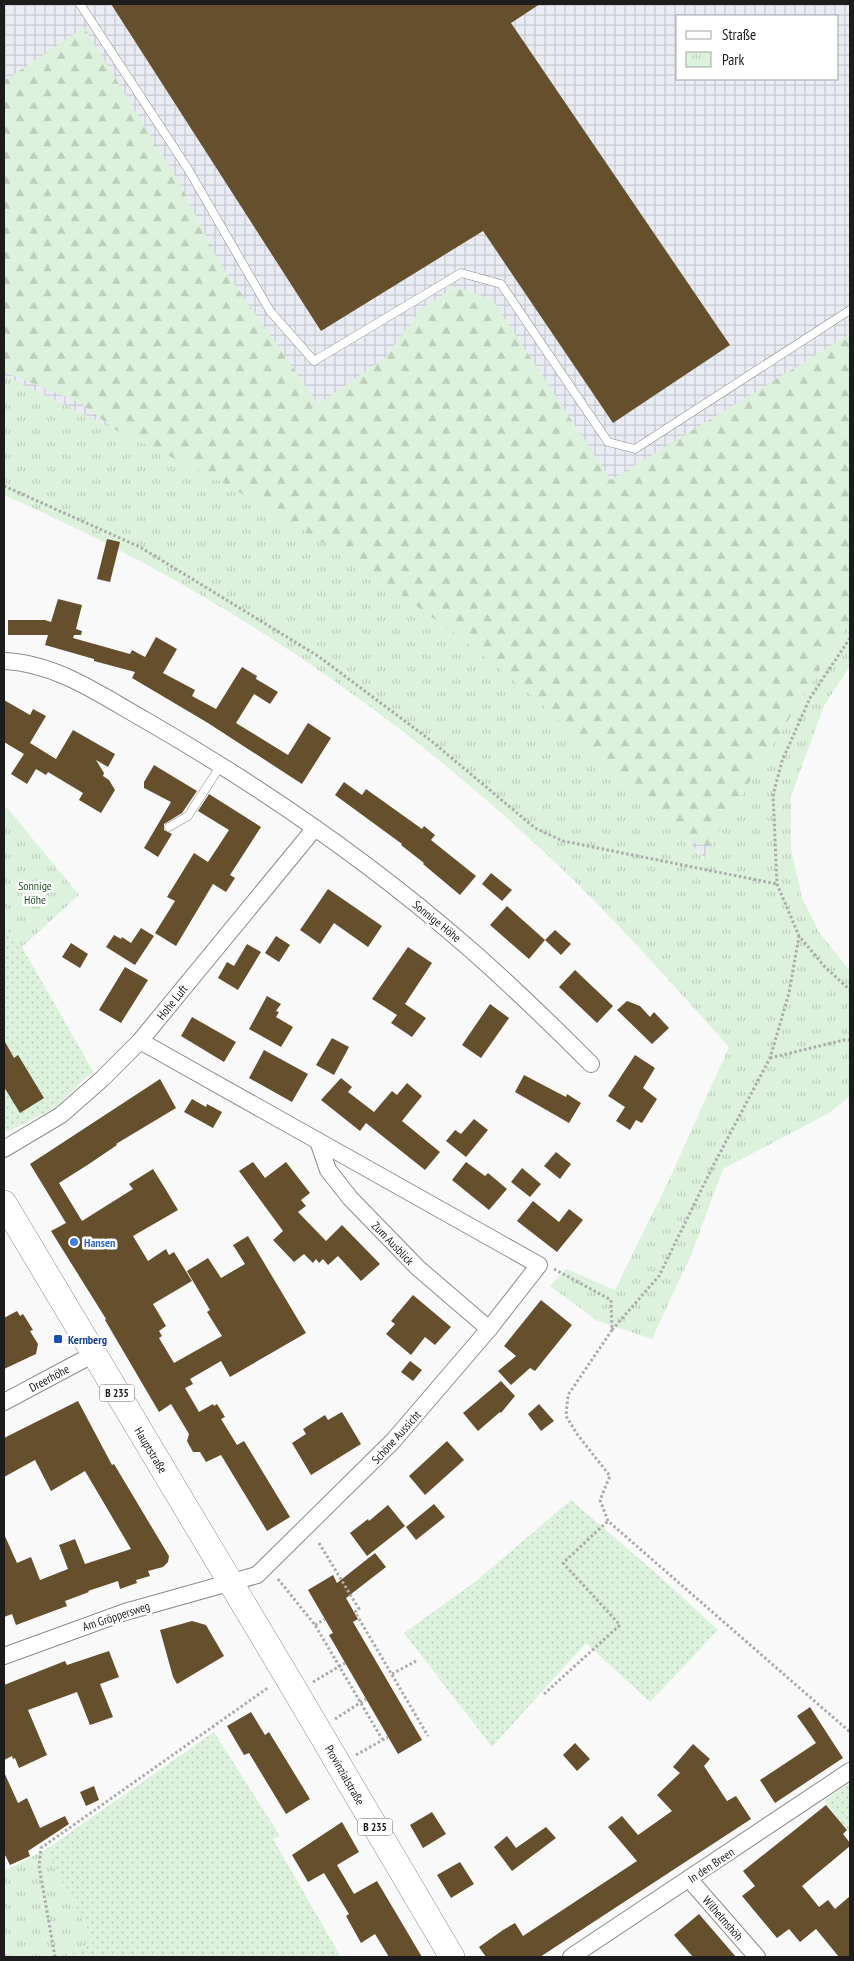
<svg xmlns="http://www.w3.org/2000/svg" width="854" height="1961" font-family="'PT Sans Narrow',sans-serif">
<defs>
<pattern id="industrial-grid" width="8" height="8" patternUnits="userSpaceOnUse" patternTransform="scale(1.25)"><rect width="8" height="8" fill="#eaecf4"/><path d="M0 4h8M4 0v8" fill="none" stroke="#c8cad1"/></pattern>
<pattern id="grass-dots" width="8" height="8" patternUnits="userSpaceOnUse" patternTransform="scale(1.25)"><rect width="8" height="8" fill="#dcf2dc"/><path d="M2 2h.1M6 6h.1" fill="none" stroke="#bccfbc" stroke-width="1.8" stroke-linecap="round"/></pattern>
<pattern id="forest-firs" width="22" height="20" patternUnits="userSpaceOnUse" patternTransform="scale(1.25)"><rect width="22" height="20" fill="#dcf2dc"/><path d="M5 1l3.5 6h-7zM16 11l3.5 6h-7z" fill="#bccfbc"/></pattern>
<pattern id="park-tufts" width="24" height="20" patternUnits="userSpaceOnUse" patternTransform="scale(1.25)"><rect width="24" height="20" fill="#dcf2dc"/><path d="M3 7l-1-3M5 7V3M7 7l1-3M15 17l-1-3M17 17v-4M19 17l1-3" fill="none" stroke="#bccfbc"/></pattern>
</defs>
<rect width="100%" height="100%" fill="#f9f9fa"/>
<!-- industrial -->
<path fill="url(#industrial-grid)" fill-rule="evenodd" d="M4,4H850V622L709,847L705,859L674,827L4,375ZM678,16H838V79H678Z"/>
<!-- grass -->
<g fill="url(#grass-dots)">
<polygon points="4,927 22,947 93,1071 55,1108 7,1132 4,1127"/>
<polygon points="571,1500 657,1574 718,1630 650,1702 586,1643 492,1747 404,1633 475,1582"/>
<polygon points="214,1732 280,1836 273,1839 341,1957 65,1957 94,1941 45,1850"/>
<polygon points="850,1783 850,1833 824,1801"/>
</g>
<!-- forest -->
<polygon fill="url(#forest-firs)" points="84,27 179,182 218,260 318,404 385,358 421,309 455,287 492,299 611,480 850,334 850,622 709,847 620,819 79,402 4,372 4,81"/>
<!-- park -->
<g fill="url(#park-tufts)">
<path d="M4,375L220,481L303,530L383,582L461,638L534,697L674,827L704,859L709,847L850,622V666L824,706L791,796V849L802,898L819,932L850,971V1096L829,1113L723,1169L692,1253L652,1339L598,1321L550,1286L566,1269L615,1290L669,1180L729,1047C665,976 602,904 531,840C375,696 198,580 4,495Z"/>
<polygon points="4,807 9,810 79,895 22,947 4,927"/>
<polygon points="45,1850 94,1941 65,1957 4,1957 4,1871"/>
</g>
<!-- building -->
<g fill="#654f2c">
<polygon points="111,4 540,4 511,23 730,345 613,423 483,231 321,331"/>
<polygon points="107,539 120,542 110,582 97,579"/>
<polygon points="58,599 82,605 76,629 82,631 81,635 74,635 73,638 130,654 132,650 145,657 156,637 177,649 163,673 195,690 192,696 216,709 242,667 257,676 256,679 278,692 270,704 254,694 236,723 288,755 308,723 331,738 302,784 208,723 132,678 135,672 94,661 94,659 45,645 48,635 8,635 8,620 45,620 51,622"/>
<polygon points="4,700 30,715 33,709 46,716 30,743 56,759 73,730 115,754 108,767 96,760 104,773 103,776 109,780 115,790 101,813 79,800 83,793 48,772 46,775 36,769 27,784 11,774 24,754 4,742"/>
<polygon points="154,765 197,791 182,813 164,824 164,830 172,834 158,857 144,848 171,802 144,788 144,782"/>
<polygon points="344,782 362,795 366,789 422,829 424,826 435,835 431,840 476,876 460,895 423,864 424,863 401,845 402,844 335,795"/>
<polygon points="209,794 261,827 230,875 235,878 226,892 213,884 176,946 155,933 175,901 167,897 194,853 208,862 229,830 198,811"/>
<polygon points="491,873 512,890 502,901 482,884"/>
<polygon points="328,889 382,926 368,947 334,923 320,944 300,930"/>
<polygon points="507,906 545,940 529,959 490,925"/>
<polygon points="141,928 154,936 135,965 106,947 114,935 121,939 122,937 131,943"/>
<polygon points="555,930 571,944 561,955 545,940"/>
<polygon points="276,936 290,945 279,962 265,953"/>
<polygon points="71,943 88,954 80,968 62,957"/>
<polygon points="247,944 261,952 238,990 218,978 227,962 234,966"/>
<polygon points="408,947 432,963 405,1004 426,1018 412,1037 391,1023 397,1015 372,999"/>
<polygon points="125,967 148,980 121,1023 99,1010"/>
<polygon points="575,970 613,1006 597,1023 559,987"/>
<polygon points="267,996 281,1004 276,1011 279,1012 276,1017 293,1027 281,1047 249,1029"/>
<polygon points="627,1001 640,1006 650,1017 654,1012 669,1028 652,1044 617,1010"/>
<polygon points="490,1004 509,1018 481,1058 462,1045"/>
<polygon points="192,1017 236,1042 224,1062 181,1036"/>
<polygon points="332,1038 349,1047 334,1075 316,1065"/>
<polygon points="4,1040 14,1058 18,1055 44,1098 20,1113 4,1087"/>
<polygon points="264,1050 308,1074 292,1102 249,1078"/>
<polygon points="635,1055 655,1068 643,1088 657,1099 642,1123 636,1120 630,1130 616,1121 625,1107 608,1096"/>
<polygon points="524,1075 566,1097 567,1094 581,1103 569,1123 515,1092"/>
<polygon points="341,1078 352,1087 348,1092 374,1112 392,1091 397,1095 407,1083 422,1096 402,1121 440,1152 425,1170 366,1123 360,1131 321,1100"/>
<polygon points="160,1079 176,1108 116,1144 117,1145 89,1164 59,1183 82,1221 133,1189 129,1184 153,1169 166,1190 178,1210 133,1236 148,1261 166,1249 169,1255 174,1252 192,1281 153,1304 166,1326 159,1331 162,1336 159,1338 174,1363 222,1336 207,1312 210,1310 187,1271 208,1258 221,1278 245,1264 233,1245 248,1236 306,1333 230,1377 221,1361 190,1379 193,1384 185,1388 199,1412 213,1404 214,1406 217,1404 225,1417 221,1419 237,1445 244,1441 290,1517 267,1531 221,1455 206,1462 200,1452 193,1452 187,1441 189,1434 171,1404 159,1412 105,1320 106,1319 51,1231 66,1223 30,1164"/>
<polygon points="192,1099 206,1107 207,1104 222,1112 213,1128 184,1112"/>
<polygon points="474,1119 488,1130 466,1157 446,1141 455,1130 461,1134"/>
<polygon points="556,1152 571,1164 560,1179 544,1166"/>
<polygon points="253,1162 265,1178 286,1162 310,1193 301,1200 306,1206 298,1212 326,1241 342,1225 380,1264 361,1281 338,1256 328,1265 323,1259 319,1263 316,1259 313,1263 304,1254 294,1262 273,1240 283,1231 239,1171"/>
<polygon points="466,1162 485,1176 488,1173 507,1189 489,1210 452,1180"/>
<polygon points="522,1168 541,1184 530,1197 511,1182"/>
<polygon points="533,1201 559,1222 569,1209 583,1220 557,1252 517,1221"/>
<polygon points="413,1295 451,1327 435,1345 425,1337 411,1355 386,1334 395,1324 391,1321"/>
<polygon points="541,1300 572,1325 535,1371 530,1368 511,1385 498,1371 516,1356 504,1346"/>
<polygon points="17,1311 20,1316 23,1314 33,1330 30,1331 38,1344 36,1354 4,1369 4,1318"/>
<polygon points="410,1361 422,1370 413,1381 401,1372"/>
<polygon points="501,1381 515,1396 501,1413 500,1412 478,1431 463,1413"/>
<polygon points="78,1401 112,1465 114,1464 169,1556 168,1562 163,1567 148,1571 150,1576 136,1580 137,1583 120,1589 118,1581 88,1591 89,1592 65,1601 67,1606 16,1625 12,1614 4,1617 4,1534 17,1563 31,1557 40,1580 68,1569 59,1545 75,1539 85,1564 131,1549 85,1471 51,1491 35,1460 4,1477 4,1438"/>
<polygon points="539,1404 554,1421 541,1431 528,1414"/>
<polygon points="342,1412 361,1444 311,1475 292,1443 306,1434 303,1429 325,1415 328,1420"/>
<polygon points="447,1441 464,1460 425,1495 409,1476"/>
<polygon points="434,1504 445,1517 416,1540 406,1527"/>
<polygon points="388,1505 405,1526 367,1556 350,1533 368,1519 369,1521"/>
<polygon points="375,1553 386,1567 346,1598 358,1619 353,1622 422,1740 398,1754 329,1635 333,1633 308,1590 333,1575 337,1583"/>
<polygon points="192,1621 206,1625 224,1656 177,1684 173,1677 160,1630"/>
<polygon points="109,1651 119,1677 100,1684 113,1717 90,1725 77,1692 28,1710 47,1755 19,1768 15,1758 13,1759 12,1756 4,1760 4,1685 65,1661 67,1665"/>
<polygon points="810,1707 843,1758 775,1803 760,1780 816,1743 797,1716"/>
<polygon points="251,1712 265,1735 269,1732 310,1799 286,1814 249,1753 244,1755 227,1726"/>
<polygon points="575,1743 590,1759 577,1771 563,1755"/>
<polygon points="693,1744 710,1759 704,1766 727,1801 736,1796 751,1819 540,1957 486,1957 479,1947 503,1930 515,1923 523,1936 637,1861 608,1827 622,1816 638,1835 672,1811 657,1795 680,1773 673,1767"/>
<polygon points="4,1772 18,1803 27,1798 40,1828 65,1816 69,1824 28,1851 30,1856 10,1865 4,1853"/>
<polygon points="94,1786 99,1800 86,1806 80,1792"/>
<polygon points="826,1805 847,1830 843,1834 850,1843 850,1846 802,1886 819,1907 828,1900 835,1909 850,1896 850,1957 839,1957 816,1929 800,1942 789,1929 777,1938 742,1896 755,1886 743,1871"/>
<polygon points="432,1812 446,1834 423,1848 410,1825"/>
<polygon points="342,1822 359,1852 337,1865 354,1894 377,1881 422,1957 389,1957 375,1934 361,1943 346,1916 349,1914 324,1873 308,1882 292,1855"/>
<polygon points="546,1827 556,1838 512,1871 494,1847 507,1836 516,1848"/>
<polygon points="460,1862 474,1884 451,1898 437,1875"/>
<polygon points="699,1914 736,1957 693,1957 674,1935"/>
</g>
<g fill="none" stroke-linecap="round" stroke-linejoin="round">
<!-- lane casing -->
<g stroke="#8c8c8d" stroke-width="9">
<g id="lane">
<polyline points="80,4 188,169 270,311 314,361 461,273 501,284 608,442 635,449 850,310"/>
<polyline points="169,827 188,816 221,765"/>
</g>
</g>
<!-- street casing -->
<g stroke="#8c8c8d" stroke-width="18">
<g id="street">
<path d="M4,661C56,663 101,695 145,720C258,785 366,859 464,944C508,982 550,1023 591,1064"/>
<polyline points="318,1141 328,1170 350,1198 418,1268 489,1329"/>
<polyline points="4,1149 61,1115 102,1079 140,1041 315,828"/>
<polyline points="4,1402 94,1354"/>
<polyline points="4,1656 125,1612 257,1575 393,1441 489,1329 539,1265 140,1041"/>
<polyline points="689,1879 757,1957"/>
<polyline points="571,1957 850,1771"/>
</g>
</g>
<!-- primary casing -->
<g stroke="#8c8c8d" stroke-width="26">
<polyline id="primary" points="4,1203 299,1697 452,1957"/>
</g>
<!-- path -->
<g stroke="#ababac" stroke-width="3" stroke-dasharray="2.5 2.5" stroke-linecap="butt">
<polyline points="4,486 140,547 318,656 429,739 535,828 563,841 777,884"/>
<polyline points="850,638 810,698 782,761 773,795 777,884 799,936 825,967 850,990"/>
<polyline points="770,1058 844,1040 850,1040"/>
<polyline points="554,1269 611,1300 612,1330 659,1276 713,1166 770,1058 789,993 799,936"/>
<polyline points="612,1330 568,1395 566,1416 577,1434 610,1476 600,1500 608,1521 850,1732"/>
<polyline points="319,1543 359,1609 355,1612 428,1736"/>
<polyline points="278,1579 315,1625 382,1739"/>
<polyline points="315,1625 325,1619"/>
<polyline points="392,1674 416,1661"/>
<polyline points="313,1682 345,1663"/>
<polyline points="544,1694 620,1625 563,1563 608,1521"/>
<polyline points="335,1719 366,1699"/>
<polyline points="356,1755 388,1737"/>
<polyline points="55,1957 39,1866 41,1848 269,1687"/>
</g>
<!-- lane -->
<use href="#lane" stroke="#fff" stroke-width="8"/>
<!-- street -->
<use href="#street" stroke="#fff" stroke-width="16"/>
<!-- primary -->
<use href="#primary" stroke="#fff" stroke-width="25"/>
</g>
<!-- markers -->
<circle fill="#3f7fe0" stroke="#fff" stroke-width="2" cx="74" cy="1242" r="5"/>
<rect fill="#1a4fb4" stroke="#fff" stroke-width="2" x="53" y="1334" width="10" height="10" rx="2.5"/>
<g text-anchor="middle" dominant-baseline="central" stroke-width="5" stroke-linejoin="round" paint-order="stroke">
<!-- shield labels -->
<g fill="#fff" stroke="#606061" stroke-width="1">
<rect x="99.5" y="1384.5" width="35" height="17" rx="4"/>
<rect x="357.5" y="1818.5" width="35" height="17" rx="4"/>
</g>
<g font-size="11" font-weight="bold" fill="#1c1c1d">
<text x="117" y="1393">B 235</text>
<text x="375" y="1827">B 235</text>
</g>
<!-- park labels -->
<g font-size="12" fill="#245427" stroke="#fff">
<text x="35" y="885">Sonnige<tspan x="35" dy="14">Höhe</tspan></text>
</g>
<!-- street labels -->
<g font-size="12" fill="#1c1c1d" stroke="#fff">
<text transform="translate(437 921) rotate(39)">Sonnige Höhe</text>
<text transform="translate(172 1002) rotate(-51)">Hohe Luft</text>
<text transform="translate(393 1243) rotate(46)">Zum Ausblick</text>
<text transform="translate(49 1378) rotate(-28)">Dreerhöhe</text>
<text transform="translate(396 1437) rotate(-48)">Schöne Aussicht</text>
<text transform="translate(151 1450) rotate(59)">Hauptstraße</text>
<text transform="translate(116 1616) rotate(-18)">Am Gröppersweg</text>
<text transform="translate(345 1775) rotate(60)">Provinzialstraße</text>
<text transform="translate(711 1865) rotate(-34)">In den Breen</text>
<text transform="translate(723 1918) rotate(49)">Wilhelmshöh</text>
</g>
<!-- shop labels -->
<g font-size="12" font-weight="bold" fill="#366cbe" stroke="#fff" text-anchor="start">
<text x="84" y="1242">Hansen</text>
</g>
<!-- transit labels -->
<g font-size="12" font-weight="bold" fill="#164399" stroke="#fff" text-anchor="start">
<text x="68" y="1339">Kernberg</text>
</g>
</g>
<!-- border -->
<rect width="854" height="1961" fill="none" stroke="#1c1c1d" stroke-width="10"/>
<!-- legend -->
<rect x="676" y="15" width="162" height="65" fill="#ffffff" stroke="#a4a4a5"/>
<rect x="686" y="31" width="25" height="8" fill="#ffffff" stroke="#a4a4a5"/>
<text x="722" y="40" font-size="15" fill="#1c1c1d">Straße</text>
<rect x="686" y="52" width="25" height="15" fill="url(#park-tufts)" stroke="#a4a4a5"/>
<text x="722" y="65" font-size="15" fill="#1c1c1d">Park</text>
</svg>
